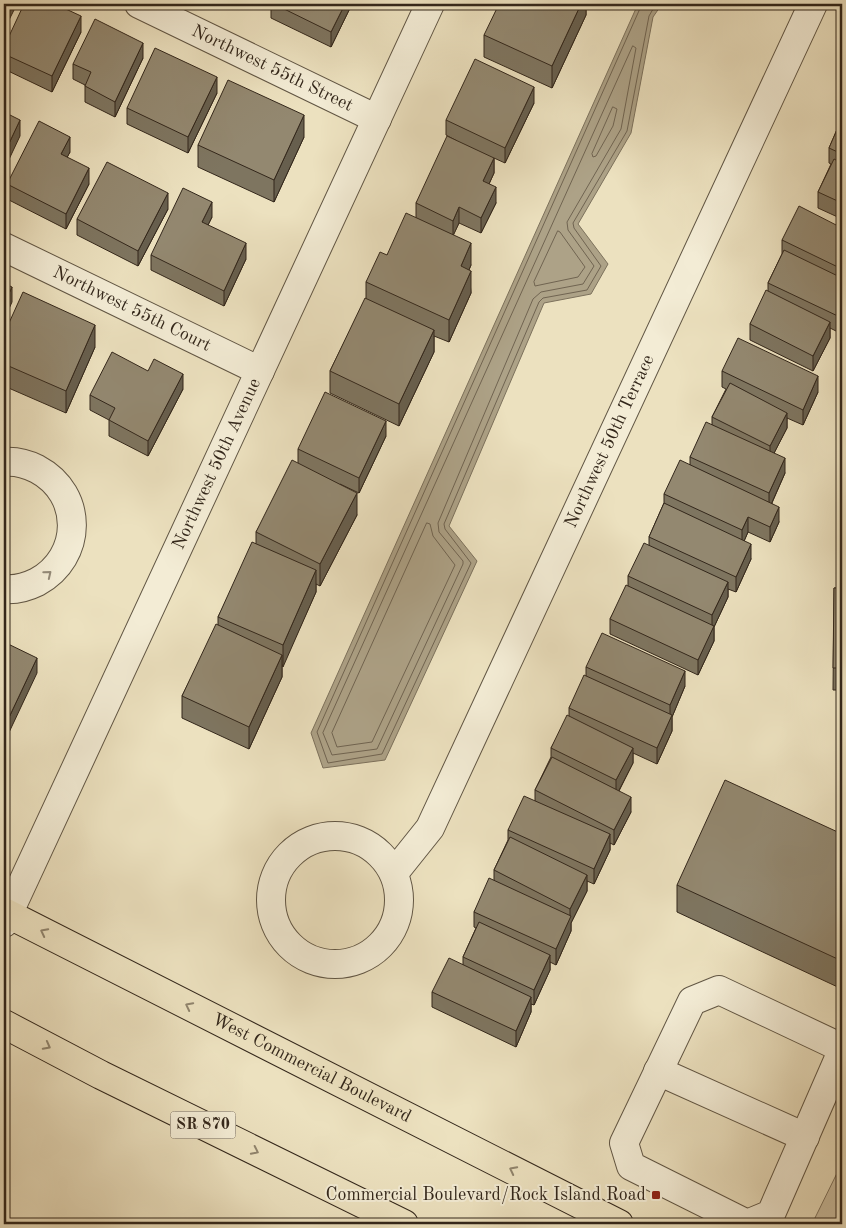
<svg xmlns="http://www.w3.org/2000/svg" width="846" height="1228" font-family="'Old Standard TT',serif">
<rect width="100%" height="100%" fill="#ece1bf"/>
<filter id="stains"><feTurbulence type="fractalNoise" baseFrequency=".004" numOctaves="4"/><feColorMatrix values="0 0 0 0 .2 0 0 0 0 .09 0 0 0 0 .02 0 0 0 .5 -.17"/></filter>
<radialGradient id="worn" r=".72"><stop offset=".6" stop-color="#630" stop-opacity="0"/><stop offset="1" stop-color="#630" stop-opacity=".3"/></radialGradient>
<!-- green -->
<polygon fill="#cdc1a3" stroke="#80745f" points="842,1163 842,1224 812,1224"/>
<!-- water -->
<polygon fill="#ada287" stroke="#7c715c" points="638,4 662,4 653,17 631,133 578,224 608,264 591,294 544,303 449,526 477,561 385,760 323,768 311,733"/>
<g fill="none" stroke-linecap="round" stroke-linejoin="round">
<!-- shore -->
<g stroke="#706451" stroke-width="1">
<polyline points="642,4 317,732 328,763 382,754 471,563 445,529 444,524 539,302 543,298 587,290 601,266 574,228 573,223 627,131 649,16 656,4"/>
<polygon points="633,46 636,48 621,129 567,222 568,230 594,266 583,284 541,292 533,299 438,523 439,532 463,561 463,564 377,749 332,755 323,733"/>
<polygon points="613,107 617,109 613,126 596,156 593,157 592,154"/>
<polygon points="558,231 560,232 585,267 578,277 535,286 534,282"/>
<polygon points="427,523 430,524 433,536 455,565 372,742 337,747 332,733"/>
</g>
<!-- minor casing -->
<g stroke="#615644" stroke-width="30">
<g id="minor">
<path id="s1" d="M139,4L377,119"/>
<path id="s2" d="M4,247L260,371"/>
<path d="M4,462C15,461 27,464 37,469C84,494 83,557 37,582C27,587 15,590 4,589"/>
<circle cx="335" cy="900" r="64"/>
<path id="s3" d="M394,873L430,828L813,4"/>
<path id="s4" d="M4,923L430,4"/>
<polyline points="842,1048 719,990 692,1001 624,1143 631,1166 747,1224 771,1214 842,1051"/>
<polyline points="658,1071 805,1137"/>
</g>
</g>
<!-- highway casing -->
<g stroke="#33271b" stroke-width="30">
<g id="highway">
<path id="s5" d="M4,912L619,1224"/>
<polyline points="4,1024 101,1075 404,1224"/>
</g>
</g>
<!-- minor -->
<use href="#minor" stroke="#f3ecd5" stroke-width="28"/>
<!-- highway -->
<use href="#highway" stroke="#ece1bf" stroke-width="28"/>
</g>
<!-- wall -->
<g fill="#7e7560" stroke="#33271b">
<polygon points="245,4 253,4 251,7"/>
<polygon points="271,4 352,4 331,47 271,18"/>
<polygon points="586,4 586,15 552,88 484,57 484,35"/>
<polygon points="81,32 52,92 4,69 4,54"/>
<polygon points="143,58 115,117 85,102 85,85 73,79 73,64"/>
<polygon points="217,93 188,153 127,124 127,108"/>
<polygon points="534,103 505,163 494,158 494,173 489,184 496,203 481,233 459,223 453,235 471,265 469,270 471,293 449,342 434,336 434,352 399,426 330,393 330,371 366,298 366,282 416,218 416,203 457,141 446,135 446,120"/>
<polygon points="842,118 842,219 818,208 818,192 831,164 829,163 829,148"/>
<polygon points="304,137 274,202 198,167 198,145"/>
<polygon points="70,152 67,157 89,184 66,229 7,199 7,184"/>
<polygon points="168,209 138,266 77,235 77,219"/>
<polygon points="212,217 208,225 246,259 224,306 151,270 151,255"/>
<polygon points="842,228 842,334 830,328 830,338 813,371 750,340 750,324 768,291 768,283 782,254 782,240"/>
<polygon points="4,334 95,347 66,413 4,386"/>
<polygon points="722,371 818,392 803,425 787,418 787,428 774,453 785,473 772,503 779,522 770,542 748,532 744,541 751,559 736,592 728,589 728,597 714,627 714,641 698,675 610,634 610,619 628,586 628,576 649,545 649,537 664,503 664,494 690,465 690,457 712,425 712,417 726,389 722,387"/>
<polygon points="183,389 148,456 109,436 109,420 90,410 90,395"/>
<polygon points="386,436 359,493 340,484 357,515 320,586 316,584 316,592 282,667 282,677 249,749 182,718 182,696 218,625 218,617 256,543 256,532 298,463 298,449"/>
<polygon points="834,588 842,588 842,690 833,690"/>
<polygon points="586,667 685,686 672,717 672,731 657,764 633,753 633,763 619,791 631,812 614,845 610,843 610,850 594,884 587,881 587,891 571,923 571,931 556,965 550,962 550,970 534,1005 531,1004 531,1012 516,1047 432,1007 432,992 463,965 463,957 476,928 474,927 474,912 494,880 494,870 508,840 508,830 535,801 535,790 551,757 551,748 569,716 569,708 586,676"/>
<polygon points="841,745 842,745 842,768 841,767"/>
<polygon points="842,834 842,989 677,912 677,885"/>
</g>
<!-- shaded-wall -->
<g fill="#675f4e" stroke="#33271b">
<polygon points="9,4 17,4 4,30 4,14"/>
<polygon points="345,4 352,4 331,47 331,32"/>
<polygon points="581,4 586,4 586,15 552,88 552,66"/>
<polygon points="81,16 81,32 52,92 52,76"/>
<polygon points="143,43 143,58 115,117 115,102"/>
<polygon points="217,77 217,93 188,153 188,137"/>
<polygon points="534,87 534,103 505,163 505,148"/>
<polygon points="304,115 304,137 274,202 274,180"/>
<polygon points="20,120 20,136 4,170 4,154"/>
<polygon points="70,137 70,152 61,169 61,154"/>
<polygon points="494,158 494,173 483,197 483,181"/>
<polygon points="89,168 89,184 66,229 66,214"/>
<polygon points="496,187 496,203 481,233 481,218"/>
<polygon points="168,193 168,209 138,266 138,251"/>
<polygon points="212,202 212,217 202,237 202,222"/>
<polygon points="459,207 459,223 453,236 453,221"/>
<polygon points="246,243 246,259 224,306 224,291"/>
<polygon points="471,243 471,265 461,288 461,266"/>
<polygon points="471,271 471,293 449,342 449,320"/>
<polygon points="12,287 12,302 4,320 4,304"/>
<polygon points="830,322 830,338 813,371 813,356"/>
<polygon points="95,325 95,347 66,413 66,391"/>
<polygon points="434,330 434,352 399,426 399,404"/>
<polygon points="183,374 183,389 148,456 148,441"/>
<polygon points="818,376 818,392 803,425 803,410"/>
<polygon points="787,413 787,428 770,461 770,446"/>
<polygon points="386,421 386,436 359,493 359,478"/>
<polygon points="785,458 785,473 769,509 769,493"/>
<polygon points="357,493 357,515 320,586 320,564"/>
<polygon points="779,507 779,522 770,542 770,527"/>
<polygon points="748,517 748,532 742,546 742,530"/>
<polygon points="751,544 751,559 736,592 736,577"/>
<polygon points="316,570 316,592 283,667 283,645"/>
<polygon points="728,582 728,597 714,627 714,641 698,675 698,660 712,629 712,615"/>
<polygon points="282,655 282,677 249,749 249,727"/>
<polygon points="37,658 37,673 4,743 4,728"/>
<polygon points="685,671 685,686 672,717 672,731 657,764 657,748 670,719 670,705"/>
<polygon points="633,748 633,763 616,796 616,780"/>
<polygon points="631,797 631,812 614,845 614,830"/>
<polygon points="610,834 610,850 594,884 594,869"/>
<polygon points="587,875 587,891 571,923 571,931 556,965 556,949 570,917 570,909"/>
<polygon points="550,955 550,970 534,1005 534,990"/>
<polygon points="531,997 531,1012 516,1047 516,1031"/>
</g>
<!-- building -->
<g fill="#938870" stroke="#33271b">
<polygon points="4,4 9,4 4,14"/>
<polygon points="24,4 55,4 81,16 52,76 4,54 4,47"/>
<polygon points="274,4 345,4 331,32"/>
<polygon points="499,4 581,4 552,66 484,35"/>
<polygon points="95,19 143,43 115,102 85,86 91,72 73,64"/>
<polygon points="155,48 217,77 188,137 127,108"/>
<polygon points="475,59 534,87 505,148 446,120"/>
<polygon points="228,80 304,115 274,180 198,145"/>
<polygon points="4,112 20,120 4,154"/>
<polygon points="842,118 842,154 829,148"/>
<polygon points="39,121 70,137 61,154 89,168 66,214 7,184"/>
<polygon points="447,136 494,158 483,181 496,187 481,218 459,207 453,221 416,203"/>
<polygon points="834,159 842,163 842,203 818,192"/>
<polygon points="107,162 168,193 138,251 77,219"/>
<polygon points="183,188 212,202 202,222 246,243 224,291 151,255"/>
<polygon points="799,206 842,228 842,269 782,240"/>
<polygon points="406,213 471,243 461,266 471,271 449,320 366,282 380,252 387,255"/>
<polygon points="784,250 842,278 842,318 768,283"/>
<polygon points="4,283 12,287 4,304"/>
<polygon points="766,290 830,322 813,356 750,324"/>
<polygon points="23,292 95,325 66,391 4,364 4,334"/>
<polygon points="365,298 434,330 399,404 330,371"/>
<polygon points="738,338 818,376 803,410 722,371"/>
<polygon points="112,352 148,371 154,359 183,374 148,441 109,420 115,408 90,395"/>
<polygon points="730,383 787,413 770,446 712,417"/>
<polygon points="325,392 386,421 359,478 298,449"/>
<polygon points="706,422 785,458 769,493 690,457"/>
<polygon points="292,460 357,493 320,564 256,532"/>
<polygon points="680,460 779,507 770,527 748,517 742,530 664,494"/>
<polygon points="664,503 751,544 736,577 649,537"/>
<polygon points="252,542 316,570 283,645 218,617"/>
<polygon points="644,543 728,582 712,615 628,576"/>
<polygon points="626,585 714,626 698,660 610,619"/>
<polygon points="834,588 842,588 842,668 833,668"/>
<polygon points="216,624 282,655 249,727 182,696"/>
<polygon points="602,633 685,671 670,705 586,667"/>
<polygon points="4,642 37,658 4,728"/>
<polygon points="584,675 672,715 657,748 569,708"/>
<polygon points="567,715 633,748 616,780 551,748"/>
<polygon points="552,757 631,797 614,830 535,790"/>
<polygon points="725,780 842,834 842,961 677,885"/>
<polygon points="524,796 610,834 594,869 508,830"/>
<polygon points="510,837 587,875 570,909 494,870"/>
<polygon points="489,878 571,916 556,949 474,912"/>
<polygon points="479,922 550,955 534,990 463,957"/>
<polygon points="449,958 531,997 516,1031 432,992"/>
</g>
<!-- one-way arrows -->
<defs><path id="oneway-chevron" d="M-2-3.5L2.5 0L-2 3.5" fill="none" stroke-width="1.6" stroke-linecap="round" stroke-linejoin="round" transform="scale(1.25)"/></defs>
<use stroke="#938a78" href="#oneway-chevron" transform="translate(48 574) rotate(-39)"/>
<g stroke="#90846d">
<use href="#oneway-chevron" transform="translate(44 932) rotate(-153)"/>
<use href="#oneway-chevron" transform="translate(189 1006) rotate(-153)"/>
<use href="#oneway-chevron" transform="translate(47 1046) rotate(28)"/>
<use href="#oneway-chevron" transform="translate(255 1151) rotate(26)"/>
<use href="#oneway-chevron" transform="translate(513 1170) rotate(-153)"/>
</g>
<!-- markers -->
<rect fill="#8f2418" stroke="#f3ecd5" stroke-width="2" x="651" y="1190" width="10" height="10" rx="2.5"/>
<g text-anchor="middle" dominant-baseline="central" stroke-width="4" stroke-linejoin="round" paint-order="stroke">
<!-- shield labels -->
<rect fill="#f3ecd5" stroke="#6d6253" stroke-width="1" x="170.5" y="1111.5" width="65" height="27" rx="4"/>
<g font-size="16" font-weight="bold" fill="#33271b">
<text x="203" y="1125">SR 870</text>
</g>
<!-- street labels -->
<g font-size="18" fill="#33271b" stroke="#f3ecd5">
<text stroke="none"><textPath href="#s1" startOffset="148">Northwest 55th Street</textPath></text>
<text stroke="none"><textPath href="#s2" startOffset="142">Northwest 55th Court</textPath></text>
<text stroke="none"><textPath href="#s3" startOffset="484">Northwest 50th Terrace</textPath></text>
<text stroke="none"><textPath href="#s4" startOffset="506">Northwest 50th Avenue</textPath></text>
<text stroke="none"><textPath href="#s5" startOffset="345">West Commercial Boulevard</textPath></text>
</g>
<!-- poi labels -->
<g font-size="18" fill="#33271b" stroke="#f3ecd5" text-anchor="end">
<text x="646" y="1195">Commercial Boulevard/Rock Island Road</text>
</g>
</g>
<!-- margin -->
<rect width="846" height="1228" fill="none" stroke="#ece1bf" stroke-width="20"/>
<rect x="5" y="5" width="836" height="1218" fill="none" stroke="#33271b" stroke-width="2.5"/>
<rect x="10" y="10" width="826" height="1208" fill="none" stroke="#33271b"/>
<rect width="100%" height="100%" filter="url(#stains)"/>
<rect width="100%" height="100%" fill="url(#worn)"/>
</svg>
